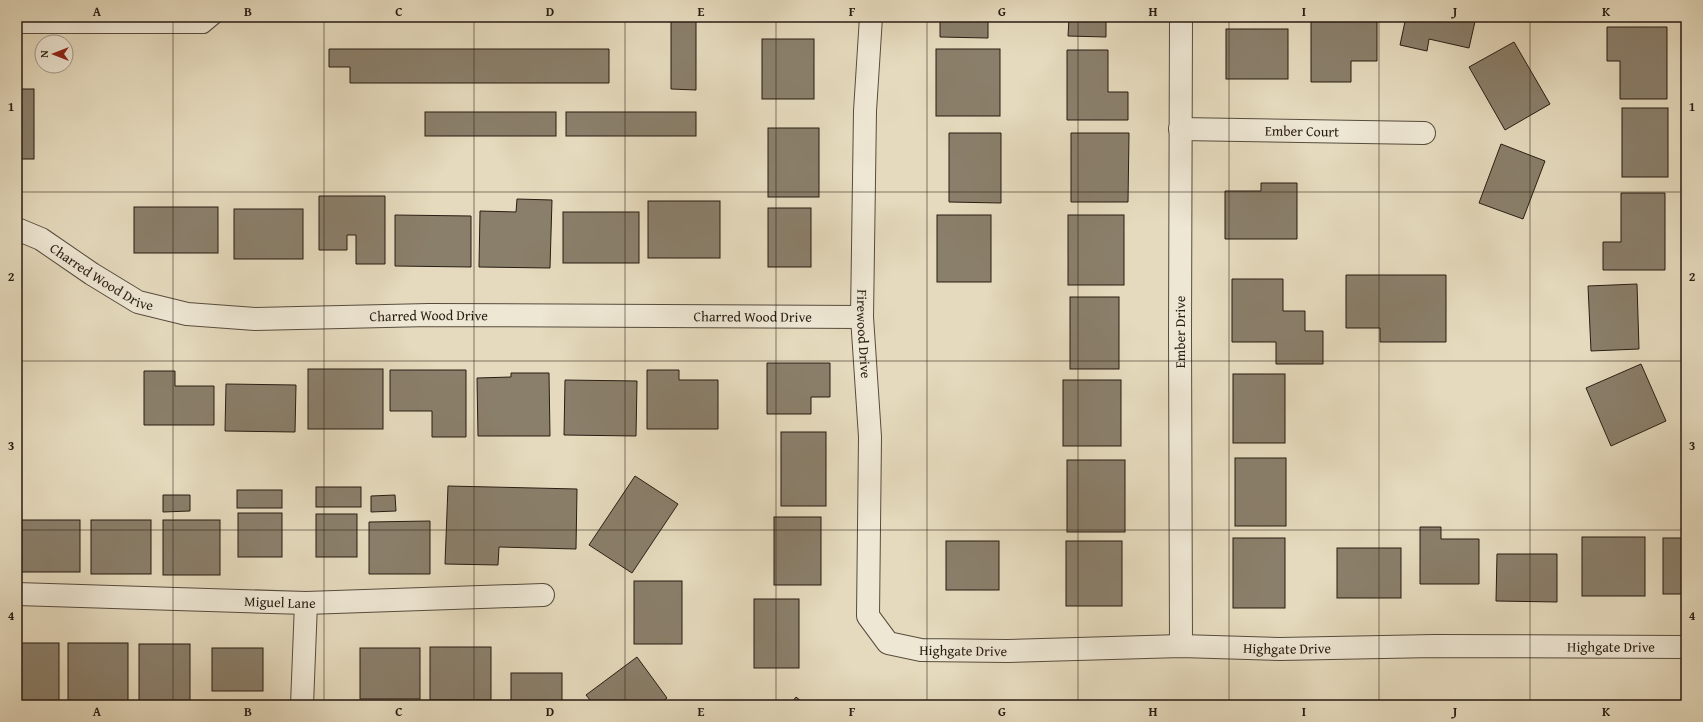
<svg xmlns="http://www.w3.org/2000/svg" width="1703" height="722" font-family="'Gentium Book Plus',serif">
<rect width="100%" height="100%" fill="#e5dabd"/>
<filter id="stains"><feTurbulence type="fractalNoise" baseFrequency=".005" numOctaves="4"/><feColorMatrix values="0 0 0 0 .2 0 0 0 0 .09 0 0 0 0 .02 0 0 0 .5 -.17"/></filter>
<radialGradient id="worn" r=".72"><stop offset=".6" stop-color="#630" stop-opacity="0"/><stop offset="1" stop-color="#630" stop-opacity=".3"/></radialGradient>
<!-- building -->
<g fill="#8a7f6b" stroke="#281d13">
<polygon points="671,17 696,17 696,90 671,89"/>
<polygon points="940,17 988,17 988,38 940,37"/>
<polygon points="1052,17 1106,17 1106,37 1068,36 1069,18"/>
<polygon points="1311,17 1377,17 1377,61 1351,61 1351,82 1311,82"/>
<polygon points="1406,17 1476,17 1469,48 1429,39 1427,51 1400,45"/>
<polygon points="1607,27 1667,27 1667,99 1620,99 1620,61 1607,61"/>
<rect x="1226" y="29" width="62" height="50"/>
<rect x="762" y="39" width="52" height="60"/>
<polygon points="1514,42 1550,104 1505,130 1469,67"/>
<polygon points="329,49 609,49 609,83 350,83 350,67 329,67"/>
<rect x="936" y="49" width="64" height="67"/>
<polygon points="1067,50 1108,50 1108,92 1128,92 1128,120 1067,120"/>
<rect x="17" y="89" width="17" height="70"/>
<rect x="1622" y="108" width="46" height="69"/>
<rect x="425" y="112" width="131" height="24"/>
<rect x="566" y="112" width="130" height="24"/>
<rect x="768" y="128" width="51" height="69"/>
<polygon points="949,133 1001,133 1001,203 949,202"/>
<polygon points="1071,133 1129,133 1128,202 1071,202"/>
<polygon points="1501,144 1545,161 1523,219 1479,203"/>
<polygon points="1261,183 1297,183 1297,239 1225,239 1225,191 1261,191"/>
<polygon points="1621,193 1665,193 1665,270 1603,270 1603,242 1621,242"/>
<polygon points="319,196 385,196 385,264 356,264 356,235 347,235 347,250 319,250"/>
<polygon points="517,199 552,200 550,268 479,267 480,211 516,212"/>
<rect x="648" y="201" width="72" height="57"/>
<rect x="134" y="207" width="84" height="46"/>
<rect x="768" y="208" width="43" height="59"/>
<rect x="234" y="209" width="69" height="50"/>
<rect x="563" y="212" width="76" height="51"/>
<polygon points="395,215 471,216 471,267 395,266"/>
<rect x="937" y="215" width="54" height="67"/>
<rect x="1068" y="215" width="56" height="70"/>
<polygon points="1346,275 1446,275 1446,342 1380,342 1380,328 1346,328"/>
<polygon points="1232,279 1283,279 1283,311 1305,311 1305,331 1323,331 1323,364 1276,364 1276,342 1232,342"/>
<polygon points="1637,284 1639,349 1591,351 1588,286"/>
<rect x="1070" y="297" width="49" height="72"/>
<polygon points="767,363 830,363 830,397 811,397 811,414 767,414"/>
<polygon points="1641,364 1666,421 1611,446 1586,388"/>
<rect x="308" y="369" width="75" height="60"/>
<polygon points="390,370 466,370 466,437 432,437 432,411 390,411"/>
<polygon points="647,370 679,370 679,380 718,380 718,429 647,429"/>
<polygon points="144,371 175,371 175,386 214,386 214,425 144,425"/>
<polygon points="511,373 549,373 550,436 478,436 477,378 511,377"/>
<rect x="1233" y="374" width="52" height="69"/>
<polygon points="565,380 637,381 636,436 564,435"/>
<rect x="1063" y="380" width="58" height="66"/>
<polygon points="226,384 296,385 295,432 225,431"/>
<rect x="781" y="432" width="45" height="74"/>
<rect x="1235" y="458" width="51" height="68"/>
<rect x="1067" y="460" width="58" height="72"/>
<polygon points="635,476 678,504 632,573 589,545"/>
<polygon points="448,486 577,489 576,549 499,547 498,565 445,564"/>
<rect x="316" y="487" width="45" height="20"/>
<rect x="237" y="490" width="45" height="18"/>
<polygon points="163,495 190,495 190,511 163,512"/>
<polygon points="395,495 396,511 371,512 371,496"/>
<rect x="238" y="513" width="44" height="44"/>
<rect x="316" y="514" width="41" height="43"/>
<rect x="774" y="517" width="47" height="68"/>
<rect x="19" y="520" width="61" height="52"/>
<rect x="91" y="520" width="60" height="54"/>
<rect x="163" y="520" width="57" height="55"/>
<polygon points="430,521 430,574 369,574 369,522"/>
<polygon points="1420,527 1441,527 1441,539 1479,539 1479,584 1420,584"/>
<rect x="1582" y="537" width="63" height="59"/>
<rect x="1233" y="538" width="52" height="70"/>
<rect x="1663" y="538" width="23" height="56"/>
<rect x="946" y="541" width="53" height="49"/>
<rect x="1066" y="541" width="56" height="65"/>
<rect x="1337" y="548" width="64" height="50"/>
<polygon points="1497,554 1557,554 1557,602 1496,601"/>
<rect x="634" y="581" width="48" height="63"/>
<rect x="754" y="599" width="45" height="69"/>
<rect x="17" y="643" width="42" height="62"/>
<rect x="68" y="643" width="60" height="62"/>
<rect x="139" y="644" width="51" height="61"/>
<rect x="430" y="647" width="61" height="53"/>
<rect x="212" y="648" width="51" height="43"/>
<rect x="360" y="648" width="60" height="51"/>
<polygon points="637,657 667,698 657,705 594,705 586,695"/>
<rect x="511" y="673" width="51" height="32"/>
<polygon points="796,697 806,705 790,705"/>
</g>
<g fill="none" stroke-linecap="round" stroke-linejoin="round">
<!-- service casing -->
<g stroke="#574c3e" stroke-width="14">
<polyline id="service" points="17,27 204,27 216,17"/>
</g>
<!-- minor casing -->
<g stroke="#574c3e" stroke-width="24">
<g id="minor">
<path id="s1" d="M871,17L865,111L862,317L870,437L868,616L888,643L921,650L1007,651L1181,646L1280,649L1434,646L1686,647"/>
<path id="s2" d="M1180,129L1424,133"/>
<path id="s3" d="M17,229L41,239L92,274L138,302L187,314L255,319L429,315L862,317"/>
<path id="s4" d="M17,594L306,603L543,595"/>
<path id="s5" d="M1181,646L1180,334L1181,17"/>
<polyline points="302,705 306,603"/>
</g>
</g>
<!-- service -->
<use href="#service" stroke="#eee7d4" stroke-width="12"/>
<!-- minor -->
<use href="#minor" stroke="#eee7d4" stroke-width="22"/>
</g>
<!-- grid -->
<path fill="none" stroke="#281d13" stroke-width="1" stroke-opacity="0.55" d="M173,17V705M324,17V705M474,17V705M625,17V705M776,17V705M927,17V705M1078,17V705M1229,17V705M1379,17V705M1530,17V705M17,192H1686M17,361H1686M17,530H1686"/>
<g text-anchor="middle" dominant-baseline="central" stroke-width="3.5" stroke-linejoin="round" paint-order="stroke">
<!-- street labels -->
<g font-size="14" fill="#281d13" stroke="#eee7d4">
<text stroke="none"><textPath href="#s2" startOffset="122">Ember Court</textPath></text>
<text stroke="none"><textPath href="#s3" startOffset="98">Charred Wood Drive</textPath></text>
<text stroke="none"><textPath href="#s3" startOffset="434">Charred Wood Drive</textPath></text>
<text stroke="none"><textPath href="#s3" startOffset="758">Charred Wood Drive</textPath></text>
<text stroke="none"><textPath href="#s5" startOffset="314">Ember Drive</textPath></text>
<text stroke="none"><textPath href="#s1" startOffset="317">Firewood Drive</textPath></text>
<text stroke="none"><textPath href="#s4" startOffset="263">Miguel Lane</textPath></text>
<text stroke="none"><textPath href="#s1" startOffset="1357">Highgate Drive</textPath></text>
<text stroke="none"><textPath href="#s1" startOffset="1033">Highgate Drive</textPath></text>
<text stroke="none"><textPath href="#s1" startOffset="709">Highgate Drive</textPath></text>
</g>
</g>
<!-- margin -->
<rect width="1703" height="722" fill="none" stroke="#e5dabd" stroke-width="44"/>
<!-- north arrow -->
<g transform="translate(54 54) rotate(270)"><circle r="19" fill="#eee7d4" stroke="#9f9687"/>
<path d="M0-3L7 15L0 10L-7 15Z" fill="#8f2418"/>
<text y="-6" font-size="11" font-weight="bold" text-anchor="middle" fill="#281d13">N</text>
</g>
<rect x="22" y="22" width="1659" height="678" fill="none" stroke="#281d13" stroke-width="1.5"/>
<g font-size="13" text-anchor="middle" font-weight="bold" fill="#281d13">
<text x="97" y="16">A</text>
<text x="248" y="16">B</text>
<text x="399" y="16">C</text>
<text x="550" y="16">D</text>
<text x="701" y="16">E</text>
<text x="852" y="16">F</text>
<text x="1002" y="16">G</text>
<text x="1153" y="16">H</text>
<text x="1304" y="16">I</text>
<text x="1455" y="16">J</text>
<text x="1606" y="16">K</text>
<text x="11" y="111">1</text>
<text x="1692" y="111">1</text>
<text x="11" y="281">2</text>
<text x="1692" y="281">2</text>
<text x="11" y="450">3</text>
<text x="1692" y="450">3</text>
<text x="11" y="620">4</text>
<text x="1692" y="620">4</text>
<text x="97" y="716">A</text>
<text x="248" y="716">B</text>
<text x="399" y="716">C</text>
<text x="550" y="716">D</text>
<text x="701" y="716">E</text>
<text x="852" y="716">F</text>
<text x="1002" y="716">G</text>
<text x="1153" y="716">H</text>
<text x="1304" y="716">I</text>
<text x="1455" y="716">J</text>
<text x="1606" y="716">K</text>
</g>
<rect width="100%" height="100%" filter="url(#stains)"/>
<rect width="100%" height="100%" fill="url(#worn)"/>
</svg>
